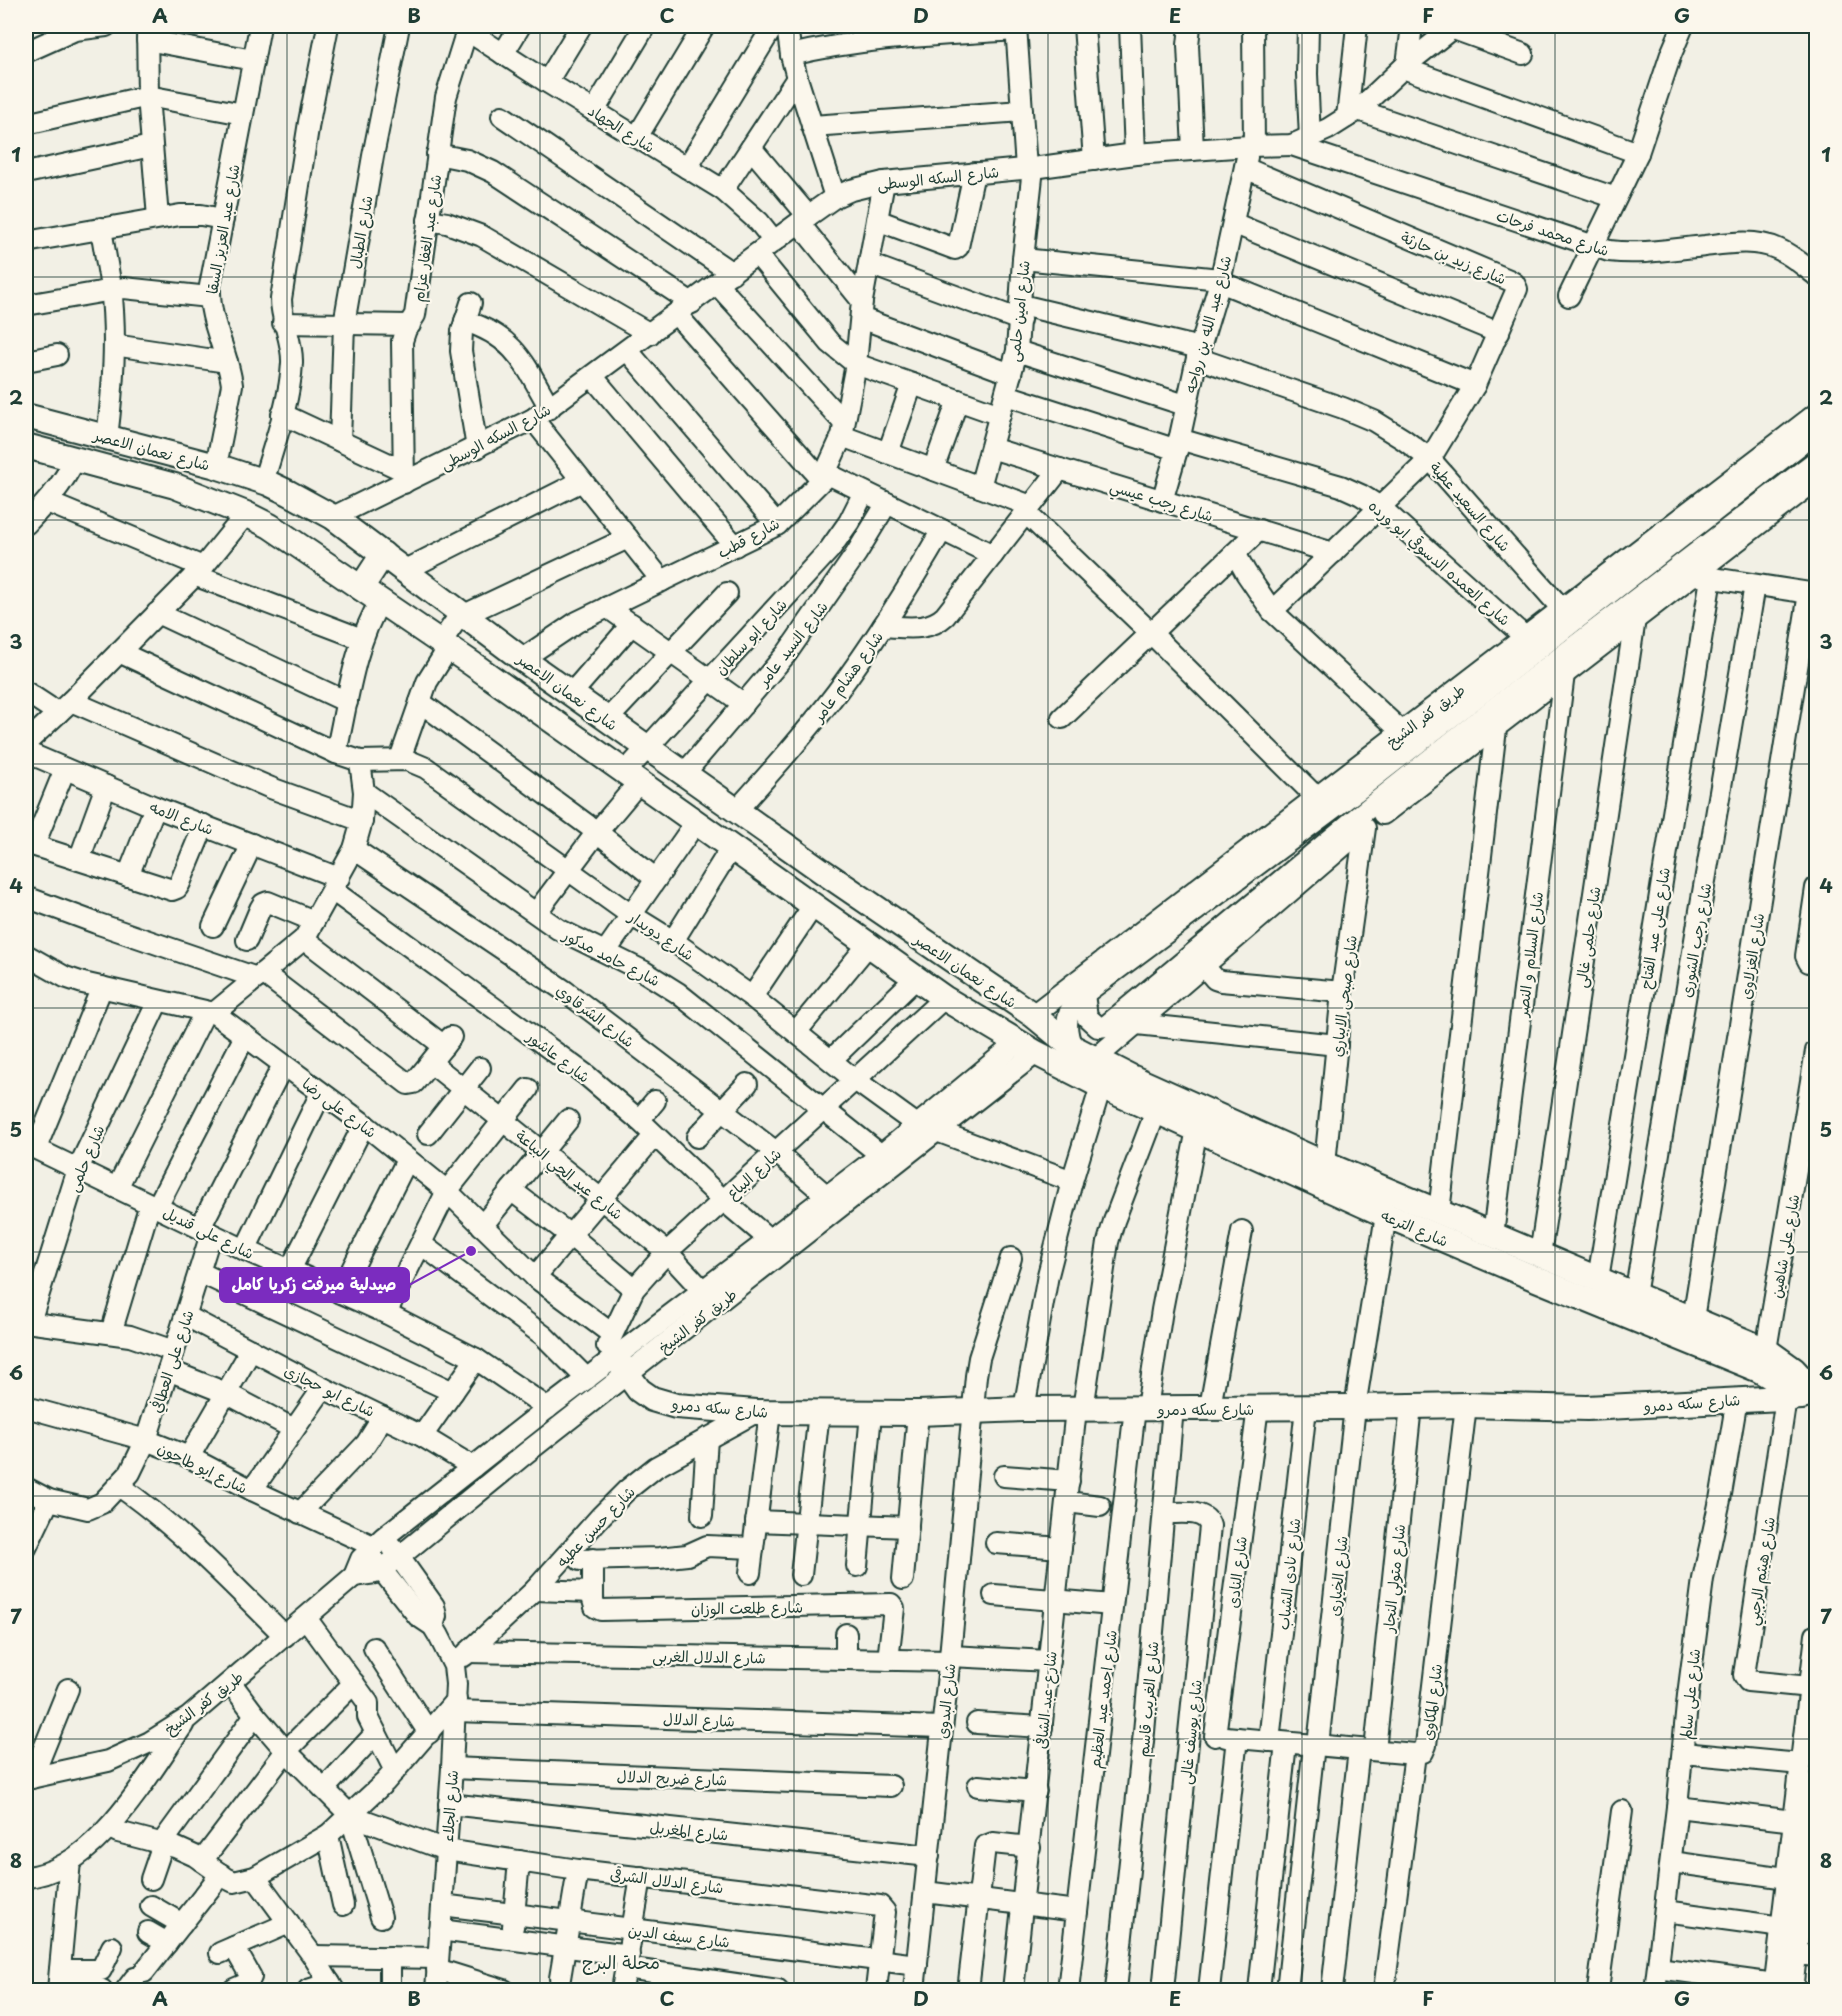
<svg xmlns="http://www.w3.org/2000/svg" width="1842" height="2016" font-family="'Playpen Sans','Playpen Sans Arabic',sans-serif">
<rect width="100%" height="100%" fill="#f2f0e5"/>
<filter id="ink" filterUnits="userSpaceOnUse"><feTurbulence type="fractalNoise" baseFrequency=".0167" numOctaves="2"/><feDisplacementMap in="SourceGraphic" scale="12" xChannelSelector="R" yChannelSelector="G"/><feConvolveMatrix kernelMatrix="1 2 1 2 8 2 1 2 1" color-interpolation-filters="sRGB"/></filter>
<g filter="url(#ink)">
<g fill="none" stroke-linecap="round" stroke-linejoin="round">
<!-- minor casing -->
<g stroke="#1f3d34" stroke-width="24">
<g id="minor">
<polyline points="147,26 148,96 158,218"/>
<polyline points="460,26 547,82 723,190 759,222 774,241"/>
<polyline points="787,26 791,55 797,78 835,197"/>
<polyline points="1016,26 1026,168"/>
<polyline points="1084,26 1094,160"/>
<polyline points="1130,26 1135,154"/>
<polyline points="1190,26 1188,45 1193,150"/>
<polyline points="1253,26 1254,146"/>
<polyline points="1308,26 1307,74 1310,138"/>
<polyline points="1451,28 1523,54"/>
<polyline points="147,40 253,60"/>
<polyline points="26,52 75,30 106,26"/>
<polyline points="503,54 520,26"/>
<path d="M791,55C865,37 941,35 1016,30"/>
<polyline points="1407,64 1412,26"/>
<polyline points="1403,68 1638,153"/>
<polyline points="547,82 581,26"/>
<polyline points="1358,110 1616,198"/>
<polyline points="594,111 645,26"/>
<polyline points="502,116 732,273"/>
<polyline points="1347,117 1357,26"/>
<polyline points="26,124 148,96 243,114"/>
<polyline points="812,126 1022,111"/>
<polyline points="637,137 704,26"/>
<path d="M1292,145L1609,251C1641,255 1673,249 1705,246C1730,243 1755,239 1778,249C1792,255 1804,266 1816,275"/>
<polyline points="751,148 808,216"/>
<polyline points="437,154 467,160 493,172 692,303"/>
<polyline points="687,168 772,28"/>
<polyline points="1245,168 1509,280 1514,283 1517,289 1475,385 1430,459 1272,611"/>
<polyline points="26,173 151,146"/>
<polyline points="723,190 797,78"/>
<polyline points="428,220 447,223 482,236 650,334"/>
<polyline points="877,220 955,249 958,247 974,173"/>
<polyline points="799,223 862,301"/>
<polyline points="1233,223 1499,333"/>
<path d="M101,228C104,248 108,268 111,288C117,338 113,388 107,438"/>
<polyline points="26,242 180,215 201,215 223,219"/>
<polyline points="757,254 830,343 856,364 1000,415"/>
<polyline points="1023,259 1220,279"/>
<polyline points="869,264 1020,320"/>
<polyline points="1220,282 1475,385"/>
<polyline points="717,284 844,423"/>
<polyline points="1569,296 1638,153 1671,54 1683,26"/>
<polyline points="471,303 462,331 461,351 477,448"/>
<polyline points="26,305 124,288 209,297"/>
<polyline points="1021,305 1200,348"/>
<polyline points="676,314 822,480"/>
<polyline points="861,318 1011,374"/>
<path d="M465,321C516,337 525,365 550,408"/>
<polyline points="283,323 410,325"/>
<polyline points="114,345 227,362"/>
<polyline points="628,351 777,525"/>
<polyline points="1017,351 1185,405"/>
<polyline points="1197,358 1343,408 1374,421 1403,439 1430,459 1563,610"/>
<polyline points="26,361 57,355"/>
<polyline points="593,377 735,546"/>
<polyline points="1006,395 1177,450"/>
<polyline points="282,414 402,470"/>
<polyline points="533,419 662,581"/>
<polyline points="842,436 1031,506"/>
<polyline points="1179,439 1341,486 1361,495 1380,507 1526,638"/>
<polyline points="340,441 344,324 373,156 399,26"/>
<polyline points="991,448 1333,553"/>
<polyline points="888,453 912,384"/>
<path d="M216,466L232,385C228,351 208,321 210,286L260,26"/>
<polyline points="933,470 958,400"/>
<polyline points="826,473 993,555"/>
<path d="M263,482C274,445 290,401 292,363C293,341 281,321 281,299L309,122L328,26"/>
<polyline points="404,483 402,341 406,329 415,315 446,97 467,30"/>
<polyline points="980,487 1017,351 1023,259 1033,168"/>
<polyline points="1162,501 1177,450 1197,358 1220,282 1247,157"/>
<polyline points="47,502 203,567"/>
<polyline points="1026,513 1151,633 1317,798"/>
<polyline points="333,517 533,419 808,216 835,197 851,190 884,182 1033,168 1135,154 1249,146 1292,145 1328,129 1358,110 1407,64 1455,26"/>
<path d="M26,524C46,503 62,486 75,459"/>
<polyline points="1235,553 1246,573 1272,611 1402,732"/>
<polyline points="405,570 582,481"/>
<polyline points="194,575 362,639"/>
<polyline points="1700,576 1816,594"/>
<polyline points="607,607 744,704"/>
<polyline points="157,613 347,702"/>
<path d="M883,626C905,627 928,632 945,616L1060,469"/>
<polyline points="441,642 455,622 464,615 628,538"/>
<polyline points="119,652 336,753 360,761 407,760 426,768 631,915 673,941 752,997 855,1080 917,1125"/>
<polyline points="522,659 577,622 777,525 822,480 842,436 856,364 862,301 884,182"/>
<polyline points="26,692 58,713"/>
<polyline points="571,694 632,624"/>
<polyline points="71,701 271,788 362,821"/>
<polyline points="420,702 597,832 656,879"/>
<polyline points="1062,718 1259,530"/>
<polyline points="607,720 727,593"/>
<polyline points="26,743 71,701 203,567 246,514"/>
<polyline points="26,752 155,807 339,878"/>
<path d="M336,753C347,705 354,644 380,602"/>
<polyline points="400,759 427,682 449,647"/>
<polyline points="625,772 830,549 849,522 864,492"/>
<polyline points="684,774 787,653 856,554 887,503"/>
<polyline points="364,792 558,929 643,971 678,993 881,1155"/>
<path d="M736,811C771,772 806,733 837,692C876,640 910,585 942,530"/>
<polyline points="1383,814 1816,480"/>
<polyline points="26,843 172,890 177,888 180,883 204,825"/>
<polyline points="34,845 65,769"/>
<polyline points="354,849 565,991 776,1152 827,1196"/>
<polyline points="79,860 106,786"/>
<polyline points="128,876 155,807"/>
<polyline points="1816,888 1806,956 1809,962 1816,963"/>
<polyline points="332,890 586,1075 639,1120 723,1200 770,1240"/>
<polyline points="26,897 96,923 257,978"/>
<polyline points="536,913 597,832 639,782"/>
<polyline points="213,926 252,844"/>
<polyline points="304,939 444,1046"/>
<polyline points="247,940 260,909 263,904 268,902 314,921"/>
<polyline points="673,941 731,848"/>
<polyline points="606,951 696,822"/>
<polyline points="26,955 65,977 83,983 214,1013 364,1124 447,1191 535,1277 612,1334"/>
<polyline points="1204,966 1215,979 1221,981 1342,992"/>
<polyline points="263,973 408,1084 414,1083 451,1037"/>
<polyline points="1084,994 1087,1017 1098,1027 1106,1026 1361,814 1498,705 1816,461"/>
<polyline points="752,997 813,906"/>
<polyline points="214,1013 304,939 354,849 362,821 364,792 360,761"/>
<polyline points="1033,1015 1816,414"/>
<polyline points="1137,1024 1337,1045"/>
<polyline points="796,1032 868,945"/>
<path d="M1072,1047C1063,1025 1066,1009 1084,994L1355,792L1816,432"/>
<polyline points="1095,1059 1357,834"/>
<polyline points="831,1060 916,978"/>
<polyline points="431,1063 667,1252 703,1291"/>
<polyline points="639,1120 655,1101"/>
<polyline points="937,1131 1072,1181"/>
<polyline points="428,1134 480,1068"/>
<polyline points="697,1137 747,1084"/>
<polyline points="26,1144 245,1250 386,1313 476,1359 548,1408"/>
<polyline points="36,1148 102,987"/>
<polyline points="1325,1164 1342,992 1365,828"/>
<polyline points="117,1188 205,1012"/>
<polyline points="511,1190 570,1235 634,1289"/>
<polyline points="157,1207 245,1036"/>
<polyline points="1439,1212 1497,720"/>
<polyline points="482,1226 568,1120"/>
<polyline points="200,1228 283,1065"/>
<polyline points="1493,1235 1564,674"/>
<polyline points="421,1244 544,1336 587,1379"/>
<polyline points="245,1250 321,1093"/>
<polyline points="1540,1255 1635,619"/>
<polyline points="290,1270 364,1124"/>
<polyline points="199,1272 453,1392"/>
<polyline points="535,1277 654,1136"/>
<polyline points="1598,1279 1711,578"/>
<polyline points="340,1293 407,1160"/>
<polyline points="1635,1295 1755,585"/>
<polyline points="386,1313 447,1191 528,1089"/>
<polyline points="186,1316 323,1388 422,1436 473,1467"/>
<polyline points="1693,1319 1809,593"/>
<polyline points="26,1322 130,1336 174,1351"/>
<polyline points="30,1322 78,1169 158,1001"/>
<polyline points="111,1333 150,1204"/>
<polyline points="607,1346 634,1289 667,1252 944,998"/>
<polyline points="1762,1361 1766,1350 1816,1051"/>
<polyline points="168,1370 226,1393 294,1429"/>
<polyline points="1786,1398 1744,1675 1748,1681 1810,1687"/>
<polyline points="26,1407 146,1440 189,1457 252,1490 373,1546"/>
<polyline points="1210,1407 1242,1231"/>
<polyline points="1147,1408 1162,1310 1197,1129"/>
<polyline points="1024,1409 1048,1275 1072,1181 1101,1086"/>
<polyline points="1083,1409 1108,1242 1114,1221 1156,1111"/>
<polyline points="422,1436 476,1359"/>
<polyline points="189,1457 251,1350"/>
<polyline points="1004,1476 1069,1481"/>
<path d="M119,1486C181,1529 232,1584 285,1636"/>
<polyline points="26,1488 49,1500 88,1509 102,1503 130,1473 146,1440 211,1234"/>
<polyline points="252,1490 323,1388"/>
<polyline points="1067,1502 1100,1506"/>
<polyline points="300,1513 366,1444 383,1417"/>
<polyline points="702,1516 707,1438"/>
<polyline points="756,1521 908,1527"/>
<polyline points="996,1543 1061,1548"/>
<polyline points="392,1547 434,1606 436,1616 433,1626"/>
<polyline points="26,1548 49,1500"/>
<polyline points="593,1559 593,1600 595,1607 601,1610 891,1604 894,1608 888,1660"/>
<polyline points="374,1560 418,1616 433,1626 439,1636 454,1666 456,1684 452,1768 436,1990"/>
<polyline points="580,1560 659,1558 687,1555 707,1546 753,1548"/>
<polyline points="857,1566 871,1413"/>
<polyline points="750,1573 770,1412"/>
<polyline points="801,1575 819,1412"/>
<polyline points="354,1576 375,1573 399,1557 526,1453 1036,1053"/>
<polyline points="903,1579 918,1413"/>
<polyline points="535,1590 592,1592"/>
<polyline points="994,1595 1112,1605"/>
<polyline points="306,1618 368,1703 368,1717 395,1771"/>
<polyline points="846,1634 846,1659"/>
<polyline points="374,1648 429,1733"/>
<polyline points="468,1652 949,1661"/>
<polyline points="464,1656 535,1590 601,1516 627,1490 656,1467 756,1412"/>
<polyline points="950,1656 1049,1661"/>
<polyline points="231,1683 255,1715 286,1751 350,1815 446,1850 578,1870 880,1906 885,1912 876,1990"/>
<polyline points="455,1711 942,1727"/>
<polyline points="977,1723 1042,1727"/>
<polyline points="1215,1736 1258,1407"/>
<polyline points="1226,1737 1415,1754"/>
<polyline points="1269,1741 1306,1408"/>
<polyline points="1318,1745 1355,1407 1386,1215"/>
<polyline points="1375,1750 1411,1406"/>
<polyline points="1683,1753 1801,1764"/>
<polyline points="452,1768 891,1786"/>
<polyline points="32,1778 68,1689"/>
<polyline points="26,1779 108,1761 150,1742 188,1718 354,1576 361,1559 384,1537 548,1408 881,1155 1018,1042"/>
<polyline points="978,1786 1036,1791"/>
<polyline points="324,1789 376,1733"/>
<polyline points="449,1804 929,1856"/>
<polyline points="1677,1807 1794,1821"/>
<polyline points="350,1815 381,1917"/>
<polyline points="110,1828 118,1832 175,1847 195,1856 226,1878 234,1882 255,1877 328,1835 385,1782 456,1700"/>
<polyline points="328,1835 343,1905"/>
<polyline points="162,1843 255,1715"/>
<polyline points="202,1861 286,1751 354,1683"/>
<polyline points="1671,1862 1787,1878"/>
<path d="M26,1877C94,1872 147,1776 183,1725"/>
<polyline points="255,1877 313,1956 334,1990"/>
<polyline points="151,1879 163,1844"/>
<polyline points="925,1892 1077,1911"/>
<polyline points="442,1905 917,1965"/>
<polyline points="151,1906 182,1924"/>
<polyline points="1665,1911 1782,1927"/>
<polyline points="513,1927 519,1861"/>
<polyline points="440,1930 629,1955"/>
<polyline points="148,1932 167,1943"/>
<polyline points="234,1947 251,1977 248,1983 234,1989"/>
<polyline points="220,1953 289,1923"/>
<polyline points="1796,1954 1816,1956"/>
<polyline points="313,1956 438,1958"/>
<polyline points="390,1957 390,1990"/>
<polyline points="626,1968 778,1990"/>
<polyline points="1658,1968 1775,1984"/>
<polyline points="437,1969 504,1990"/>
<polyline points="60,1970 101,1970 112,1947"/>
<polyline points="144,1972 221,1874"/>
<polyline points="560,1978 578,1870"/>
<polyline points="72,1984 84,1985 102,1990"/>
<polyline points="58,1990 70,1861"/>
<polyline points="126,1990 135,1978"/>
<polyline points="308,1990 330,1983"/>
<polyline points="622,1990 641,1877"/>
<polyline points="914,1990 950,1656 976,1376 979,1358 1011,1258"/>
<polyline points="968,1990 985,1846 993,1843 1030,1847"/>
<polyline points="1013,1990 1076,1409"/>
<polyline points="1068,1990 1135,1408"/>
<polyline points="1116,1990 1144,1732 1173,1408"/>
<path d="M1163,1990L1210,1526C1205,1508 1179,1514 1164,1513"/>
<polyline points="1209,1990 1237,1738"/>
<polyline points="1259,1990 1286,1743"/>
<polyline points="1287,1990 1314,1745"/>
<polyline points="1332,1990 1359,1749"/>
<polyline points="1384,1990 1415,1754 1423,1752 1426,1745 1466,1405"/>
<polyline points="1598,1990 1622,1811"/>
<polyline points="1655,1990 1677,1807 1688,1695 1703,1579 1720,1500 1737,1399"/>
<polyline points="1774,1990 1816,1635"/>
<polyline points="1792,1990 1816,1782"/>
</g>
</g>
<!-- major casing -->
<g stroke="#1f3d34" stroke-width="28">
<g id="major">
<polyline points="26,416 216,466 268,483 289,493 333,517 522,659 822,871 1033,1015 1072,1047 1131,1077 1325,1164 1766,1350 1794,1370 1816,1394"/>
<polyline points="26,446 175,486 246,514 270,526 471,663 944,998 1036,1053 1101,1086 1386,1215 1534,1278 1759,1370 1776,1380 1793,1398"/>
<polyline points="361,588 383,554"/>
<polyline points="616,1358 639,1390 652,1399 676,1406 756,1412 918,1413 1024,1409 1355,1407 1466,1405 1587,1408 1802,1397"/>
</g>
</g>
<!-- minor -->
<use href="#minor" stroke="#fbf7ec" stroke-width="20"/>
<!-- major -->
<use href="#major" stroke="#fbf7ec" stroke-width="24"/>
</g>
</g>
<!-- grid -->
<path fill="none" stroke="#1f3d34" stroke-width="1.5" stroke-opacity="0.55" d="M287,26V1990M540,26V1990M794,26V1990M1048,26V1990M1302,26V1990M1555,26V1990M26,277H1816M26,520H1816M26,764H1816M26,1008H1816M26,1252H1816M26,1496H1816M26,1739H1816"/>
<g text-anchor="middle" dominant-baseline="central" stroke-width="4.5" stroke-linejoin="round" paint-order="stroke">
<!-- street labels -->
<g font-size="15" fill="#1f3d34" stroke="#fbf7ec">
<text transform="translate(622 128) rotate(32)">شارع الجهاد</text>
<text transform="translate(938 177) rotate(-6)">شارع السكه الوسطى</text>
<text transform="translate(222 229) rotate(-80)">شارع عبد العزيز السقا</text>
<text transform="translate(360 232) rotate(-80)">شارع الطبال</text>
<text transform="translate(1553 232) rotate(18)">شارع محمد فرحات</text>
<text transform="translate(426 238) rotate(-82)">شارع عبد الغفار عزام</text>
<text transform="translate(1454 257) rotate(23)">شارع زيد بن حارثة</text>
<text transform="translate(1018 311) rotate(-84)">شارع امين حلمى</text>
<text transform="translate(1207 324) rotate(-75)">شارع عبد الله بن رواحه</text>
<text transform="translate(495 436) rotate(-28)">شارع السكه الوسطى</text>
<text transform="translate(152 449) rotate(15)">شارع نعمان الاعصر</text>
<text transform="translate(1162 500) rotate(17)">شارع رجب عيسي</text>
<text transform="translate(1471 506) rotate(49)">شارع السعيد عطية</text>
<text transform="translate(748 537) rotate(-28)">شارع قطب</text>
<text transform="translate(1440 562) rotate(41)">شارع العمده الدسوقي ابو ورده</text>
<text transform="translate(750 636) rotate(-47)">شارع ابو سلطان</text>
<text transform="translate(792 643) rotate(-52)">شارع السيد عامر</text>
<text transform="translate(847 676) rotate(-54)">شارع هشام عامر</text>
<text transform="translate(568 691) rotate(36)">شارع نعمان الاعصر</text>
<text transform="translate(1425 715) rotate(-37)">طريق كفر الشيخ</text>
<text transform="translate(182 817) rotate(21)">شارع الامه</text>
<text transform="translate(1654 928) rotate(-81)">شارع على عبد الفتاح</text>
<text transform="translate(662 935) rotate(34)">شارع دويدار</text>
<text transform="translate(1587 937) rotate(-82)">شارع حلمى غالى</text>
<text transform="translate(1695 940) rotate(-80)">شارع رجب الشورى</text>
<text transform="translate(1529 954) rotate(-83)">شارع السلام و النصر</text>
<text transform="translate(1751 956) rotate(-81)">شارع الغزلاوى</text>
<text transform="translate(612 957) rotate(27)">شارع حامد مدكور</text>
<text transform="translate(966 970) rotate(34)">شارع نعمان الاعصر</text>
<text transform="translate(1343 996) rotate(-83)">شارع صبحى الابياري</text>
<text transform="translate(596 1015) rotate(37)">شارع الشرقاوي</text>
<text transform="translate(559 1056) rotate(37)">شارع عاشور</text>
<text transform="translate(340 1107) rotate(37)">شارع على رضا</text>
<text transform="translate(85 1158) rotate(-67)">شارع حلمى</text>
<text transform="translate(753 1173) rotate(-42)">شارع البياع</text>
<text transform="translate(570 1174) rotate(39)">شارع عبد الحي البياعة</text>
<text transform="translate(1415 1227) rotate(23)">شارع الترعه</text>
<text transform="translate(209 1232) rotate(26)">شارع على قنديل</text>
<text transform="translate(1784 1246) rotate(-80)">شارع على شاهين</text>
<text transform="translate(697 1320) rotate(-38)">طريق كفر الشيخ</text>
<text transform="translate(171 1361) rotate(-72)">شارع على العطافي</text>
<text transform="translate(330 1390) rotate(26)">شارع ابو حجازى</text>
<text transform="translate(1692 1402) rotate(-4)">شارع سكه دمرو</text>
<text transform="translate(720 1407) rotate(5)">شارع سكه دمرو</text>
<text x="1206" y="1408">شارع سكه دمرو</text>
<text transform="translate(203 1467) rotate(26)">شارع ابو طاحون</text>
<text transform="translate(595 1526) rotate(-46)">شارع حسن عطيه</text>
<text transform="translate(1760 1571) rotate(-81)">شارع هيثم الرجبي</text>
<text transform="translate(1236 1572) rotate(-83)">شارع النادى</text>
<text transform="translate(1288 1574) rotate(-84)">شارع نادى الشباب</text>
<text transform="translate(1337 1576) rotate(-84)">شارع الخيارى</text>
<text transform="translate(1393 1578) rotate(-84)">شارع متولي النجار</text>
<text transform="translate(747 1607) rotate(-1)">شارع طلعت الوزان</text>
<text transform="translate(709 1656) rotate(1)">شارع الدلال الغربى</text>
<text transform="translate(1689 1694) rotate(-84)">شارع على سالم</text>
<text transform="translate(1102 1699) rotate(-83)">شارع احمد عبد العظيم</text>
<text transform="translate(1147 1699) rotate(-85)">شارع الغريب قاسم</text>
<text transform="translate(1045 1700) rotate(-84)">شارع عبد الشافى</text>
<text transform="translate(945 1701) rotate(-84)">شارع البدوى</text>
<text transform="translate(203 1702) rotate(-37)">طريق كفر الشيخ</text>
<text transform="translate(1431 1702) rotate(-83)">شارع المكاوى</text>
<text transform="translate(699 1719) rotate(2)">شارع الدلال</text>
<text transform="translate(1190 1732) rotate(-84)">شارع يوسف غالى</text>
<text transform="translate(672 1777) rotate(2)">شارع ضريح الدلال</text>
<text transform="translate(449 1806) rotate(-86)">شارع الجلاء</text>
<text transform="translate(689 1830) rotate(6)">شارع المغربل</text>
<text transform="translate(667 1880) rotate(7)">شارع الدلال الشرقى</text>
<text transform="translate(679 1935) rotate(7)">شارع سيف الدين</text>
</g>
<!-- quarter labels -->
<g font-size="18" fill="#1f3d34" stroke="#fbf7ec">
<text x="621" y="1961">محلة البرج</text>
</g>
</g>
<!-- callouts -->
<path fill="none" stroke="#7b2cbf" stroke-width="2" d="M471 1251L409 1285"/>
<circle fill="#7b2cbf" stroke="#fbf7ec" stroke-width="2" cx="471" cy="1251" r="6"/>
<rect fill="#7b2cbf" stroke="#7b2cbf" stroke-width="2" x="220" y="1268" width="189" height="34" rx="6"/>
<g font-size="16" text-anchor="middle" font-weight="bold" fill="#fff">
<text x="314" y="1290">صيدلية ميرفت زكريا كامل</text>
</g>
<!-- margin -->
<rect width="1842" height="2016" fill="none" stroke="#fbf7ec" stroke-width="66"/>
<rect x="33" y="33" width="1776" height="1950" fill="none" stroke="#1f3d34" stroke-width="2"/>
<g font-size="20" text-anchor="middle" font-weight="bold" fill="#1f3d34">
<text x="160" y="23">A</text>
<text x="414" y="23">B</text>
<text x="667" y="23">C</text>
<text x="921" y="23">D</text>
<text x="1175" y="23">E</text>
<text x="1428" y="23">F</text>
<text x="1682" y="23">G</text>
<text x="16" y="162">1</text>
<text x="1826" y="162">1</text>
<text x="16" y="405">2</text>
<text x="1826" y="405">2</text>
<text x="16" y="649">3</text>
<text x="1826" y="649">3</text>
<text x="16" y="893">4</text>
<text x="1826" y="893">4</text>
<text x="16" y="1137">5</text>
<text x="1826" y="1137">5</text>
<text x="16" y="1380">6</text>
<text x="1826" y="1380">6</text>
<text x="16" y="1624">7</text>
<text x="1826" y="1624">7</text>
<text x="16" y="1868">8</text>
<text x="1826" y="1868">8</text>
<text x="160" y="2006">A</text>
<text x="414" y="2006">B</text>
<text x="667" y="2006">C</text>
<text x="921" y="2006">D</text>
<text x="1175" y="2006">E</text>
<text x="1428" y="2006">F</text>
<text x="1682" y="2006">G</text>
</g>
</svg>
